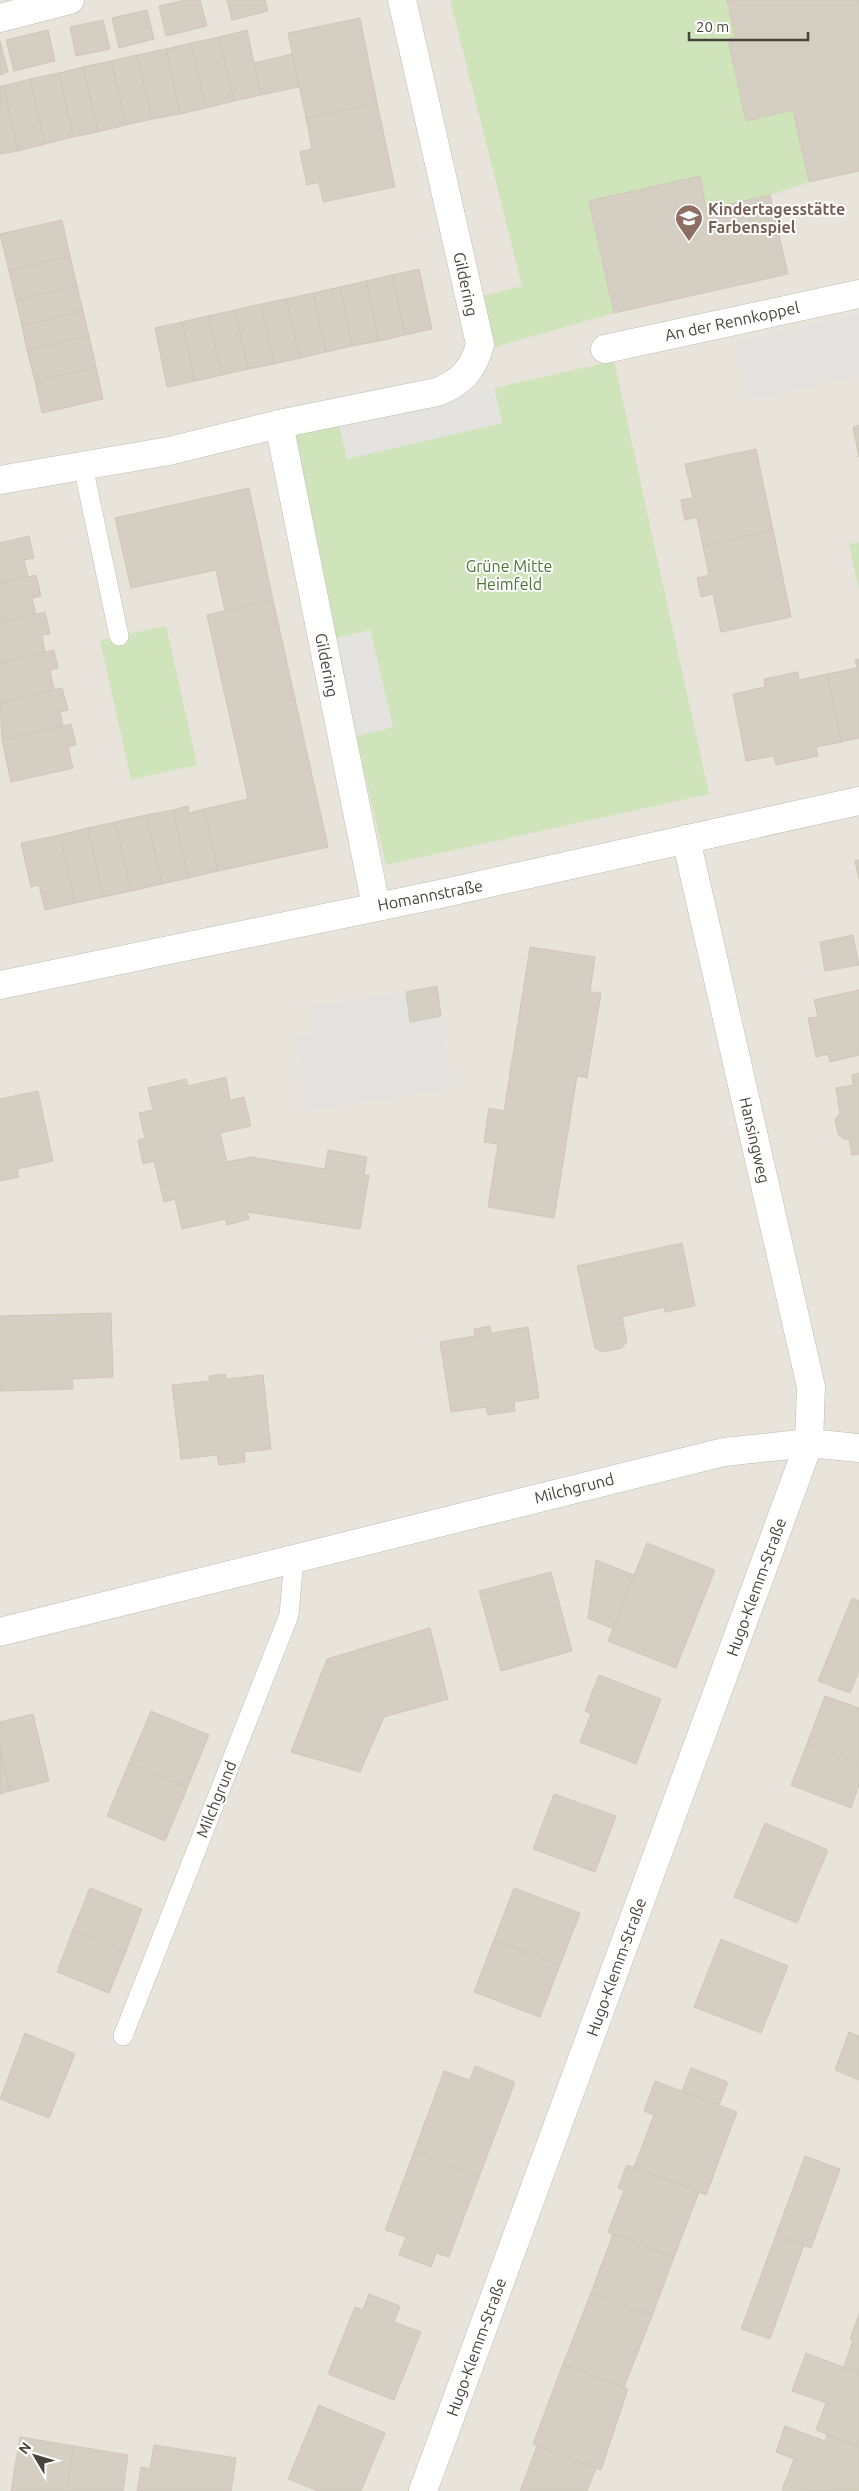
<svg xmlns="http://www.w3.org/2000/svg" width="859" height="2491" font-family="Ubuntu,sans-serif">
<rect width="100%" height="100%" fill="#f5f3ed"/>
<!-- residential -->
<rect fill="#e8e4dc" x="0" y="0" width="859" height="2491"/>
<!-- green -->
<g fill="#d0e4bb">
<polygon points="450,0 727,0 735,36 728,39 746,121 793,110 809,182 770,195 706,209 700,177 589,201 614,313 495,347 483,296 522,286"/>
<polygon points="614,361 709,794 386,865 356,736 393,727 370,630 334,639 289,436 339,424 347,458 502,423 494,388"/>
<polygon points="859,542 859,591 849,544"/>
<polygon points="166,626 197,765 131,780 100,640"/>
</g>
<!-- parking -->
<g fill="#e4e3e0">
<polygon points="859,314 859,376 747,400 736,341"/>
<polygon points="494,388 502,423 347,459 339,424"/>
<polygon points="370,630 393,727 356,736 334,639"/>
<polygon points="406,992 410,1022 441,1016 453,1088 306,1111 295,1037 313,1034 309,1007"/>
</g>
<!-- building -->
<g fill="#d5cfc3" stroke="#cfc7b7">
<polygon points="186,0 200,0 207,26 166,36 159,6"/>
<polygon points="227,0 265,0 268,11 232,20"/>
<polygon points="727,0 859,0 859,171 809,182 793,110 746,121 728,39 735,36"/>
<polygon points="147,10 154,39 119,48 112,18"/>
<polygon points="360,18 377,103 306,118 288,33"/>
<polygon points="103,20 110,49 76,56 70,27"/>
<polygon points="48,30 55,61 14,71 6,40"/>
<polygon points="247,30 261,95 234,101 219,37"/>
<polygon points="219,37 234,101 206,108 191,43"/>
<polygon points="0,41 8,72 0,75"/>
<polygon points="191,43 206,108 180,114 166,49"/>
<polygon points="166,49 180,114 152,119 137,55"/>
<polygon points="292,54 299,87 261,95 254,63"/>
<polygon points="137,55 152,119 126,125 111,61"/>
<polygon points="111,61 126,125 98,132 83,67"/>
<polygon points="83,67 98,132 73,137 59,73"/>
<polygon points="59,73 73,137 45,144 30,79"/>
<polygon points="30,79 45,144 18,151 3,86"/>
<polygon points="0,86 3,86 18,151 0,154"/>
<polygon points="377,103 395,187 323,202 319,182 307,185 300,152 312,149 306,118"/>
<polygon points="700,176 706,209 770,195 788,274 614,313 589,201"/>
<polygon points="62,220 70,256 9,271 0,234"/>
<polygon points="70,256 77,286 16,300 9,271"/>
<polygon points="419,269 432,329 405,335 392,275"/>
<polygon points="392,275 405,335 379,341 366,281"/>
<polygon points="366,281 379,341 352,346 340,287"/>
<polygon points="77,286 83,311 22,326 16,300"/>
<polygon points="340,287 352,346 326,352 313,293"/>
<polygon points="313,293 326,352 300,358 286,299"/>
<polygon points="286,299 300,358 274,364 261,304"/>
<polygon points="261,304 274,364 248,369 235,310"/>
<polygon points="235,310 248,369 222,375 208,316"/>
<polygon points="83,311 89,336 27,350 22,326"/>
<polygon points="208,316 222,375 195,381 182,322"/>
<polygon points="182,322 195,381 167,387 155,328"/>
<polygon points="89,336 96,367 35,381 27,350"/>
<polygon points="96,367 103,399 42,413 35,381"/>
<polygon points="859,425 859,457 853,427"/>
<polygon points="756,449 773,530 703,546 697,517 685,520 683,511 681,500 693,498 685,464"/>
<polygon points="249,488 273,600 225,611 216,570 131,588 115,518"/>
<polygon points="773,530 791,617 721,632 713,594 701,597 697,578 709,575 703,546"/>
<polygon points="29,536 34,558 24,560 28,576 0,583 0,543"/>
<polygon points="36,575 41,596 32,598 36,614 0,623 0,583"/>
<polygon points="273,600 328,847 218,871 204,809 248,799 207,615"/>
<polygon points="45,612 50,634 42,635 45,652 0,663 0,623"/>
<polygon points="54,650 58,668 50,670 54,690 0,703 0,663"/>
<polygon points="859,659 859,738 841,742 827,674 857,668 855,660"/>
<polygon points="798,672 799,680 827,674 841,742 816,747 818,756 776,765 774,756 746,761 733,694 765,687 764,679"/>
<polygon points="62,688 68,710 60,712 63,726 2,740 0,703"/>
<polygon points="71,724 76,745 68,747 73,768 11,782 2,740"/>
<polygon points="188,806 189,813 204,809 218,871 188,878 173,810"/>
<polygon points="173,810 188,878 162,884 146,815"/>
<polygon points="146,815 162,884 131,891 115,822"/>
<polygon points="115,822 131,891 103,897 88,828"/>
<polygon points="88,828 103,897 75,903 60,835"/>
<polygon points="60,835 75,903 45,910 39,885 31,887 21,843"/>
<polygon points="859,860 859,879 855,861"/>
<polygon points="853,935 859,965 825,971 820,942"/>
<polygon points="530,947 595,957 590,992 601,993 587,1078 577,1076 554,1218 488,1207 498,1144 484,1142 489,1108 504,1111"/>
<polygon points="437,986 441,1016 410,1022 406,992"/>
<polygon points="859,990 859,1055 830,1062 828,1054 816,1057 808,1018 818,1017 814,1000"/>
<polygon points="859,1073 859,1154 852,1155 849,1139 844,1139 838,1134 835,1119 840,1114 836,1088 853,1085 852,1075"/>
<polygon points="226,1077 230,1100 244,1097 251,1126 220,1133 227,1162 251,1157 325,1169 328,1150 367,1157 364,1175 369,1175 360,1229 247,1212 249,1219 227,1225 225,1219 182,1229 175,1199 164,1202 154,1161 143,1164 138,1140 145,1138 139,1113 153,1110 148,1088 186,1079 188,1086"/>
<polygon points="38,1091 53,1161 17,1169 19,1177 0,1181 0,1099"/>
<polygon points="682,1243 695,1306 665,1312 664,1307 622,1317 627,1341 622,1348 602,1352 595,1348 577,1266"/>
<polygon points="111,1313 113,1377 72,1379 73,1389 0,1391 0,1316"/>
<polygon points="490,1326 491,1333 528,1327 539,1398 514,1402 515,1411 488,1415 486,1407 451,1412 440,1342 475,1336 474,1329"/>
<polygon points="225,1374 226,1379 263,1375 271,1449 244,1452 245,1462 219,1465 217,1455 181,1459 172,1385 210,1381 209,1376"/>
<polygon points="647,1543 715,1570 676,1668 608,1641"/>
<polygon points="596,1560 634,1575 613,1629 588,1618"/>
<polygon points="551,1572 572,1651 501,1671 479,1591"/>
<polygon points="852,1598 859,1601 859,1671 850,1693 818,1681"/>
<polygon points="430,1628 448,1699 384,1717 327,1659"/>
<polygon points="327,1659 384,1717 360,1772 291,1752"/>
<polygon points="599,1675 661,1699 636,1764 580,1742 591,1714 585,1711"/>
<polygon points="825,1696 859,1708 859,1763 807,1744"/>
<polygon points="151,1711 209,1735 187,1788 129,1763"/>
<polygon points="33,1714 49,1781 10,1791 0,1750 0,1722"/>
<polygon points="807,1744 859,1763 859,1785 851,1808 791,1785"/>
<polygon points="0,1750 10,1791 0,1794"/>
<polygon points="129,1763 187,1788 165,1841 107,1816"/>
<polygon points="554,1794 616,1816 595,1872 533,1849"/>
<polygon points="765,1823 828,1850 797,1923 734,1897"/>
<polygon points="90,1888 142,1909 126,1951 73,1930"/>
<polygon points="514,1888 580,1913 560,1965 494,1940"/>
<polygon points="73,1930 126,1951 109,1993 57,1972"/>
<polygon points="721,1939 788,1966 761,2033 694,2007"/>
<polygon points="494,1940 560,1965 540,2017 474,1992"/>
<polygon points="849,2032 859,2036 859,2080 835,2070"/>
<polygon points="25,2033 75,2054 49,2118 0,2099"/>
<polygon points="475,2066 515,2082 479,2177 414,2152 444,2071 470,2080"/>
<polygon points="691,2068 728,2082 719,2105 682,2091"/>
<polygon points="655,2081 737,2112 706,2195 634,2167 654,2115 644,2111"/>
<polygon points="414,2152 479,2177 449,2257 436,2253 431,2267 399,2255 406,2237 385,2230"/>
<polygon points="805,2156 840,2169 811,2248 776,2235"/>
<polygon points="627,2165 699,2192 674,2257 608,2232 624,2190 618,2188"/>
<polygon points="613,2234 674,2257 652,2316 591,2293"/>
<polygon points="776,2235 804,2245 770,2339 741,2329"/>
<polygon points="591,2293 652,2316 624,2387 563,2364"/>
<polygon points="369,2294 400,2306 394,2322 421,2332 394,2400 328,2374 355,2307 363,2310"/>
<polygon points="859,2314 859,2373 844,2367 853,2340 850,2339"/>
<polygon points="806,2353 859,2373 859,2447 816,2430 826,2403 792,2391"/>
<polygon points="563,2364 628,2389 601,2470 533,2444"/>
<polygon points="319,2405 385,2433 361,2491 318,2491 288,2479"/>
<polygon points="785,2426 825,2441 827,2435 859,2447 859,2491 782,2490 794,2459 776,2452"/>
<polygon points="20,2437 74,2446 67,2491 11,2491"/>
<polygon points="154,2445 236,2458 231,2491 137,2491 141,2467 150,2469"/>
<polygon points="74,2446 128,2455 123,2491 67,2491"/>
<polygon points="537,2446 596,2468 587,2491 520,2491"/>
</g>
<g fill="none" stroke-linecap="round" stroke-linejoin="round">
<!-- service casing -->
<g stroke="#bfbab0" stroke-width="20">
<g id="service">
<polyline points="83,466 119,636"/>
<polyline points="123,2036 289,1615 294,1559"/>
</g>
</g>
<!-- minor casing -->
<g stroke="#bfbab0" stroke-width="29">
<g id="minor">
<polyline points="0,18 70,0"/>
<polyline points="605,349 859,294"/>
<polyline points="279,424 376,906"/>
<path d="M0,480L169,451L279,424L437,392C461,383 474,369 480,344L402,0"/>
<polyline points="0,985 440,894 859,801"/>
<polyline points="423,2491 809,1443 811,1387 686,839"/>
</g>
</g>
<!-- tertiary casing -->
<g stroke="#bfbab0" stroke-width="29">
<polyline id="tertiary" points="0,1632 724,1452 809,1443 859,1448"/>
</g>
<!-- service -->
<use href="#service" stroke="#fff" stroke-width="19"/>
<!-- minor -->
<use href="#minor" stroke="#fff" stroke-width="28"/>
<!-- tertiary -->
<use href="#tertiary" stroke="#fff" stroke-width="28"/>
</g>
<!-- icons -->
<defs>
<g id="school-pin" transform="scale(1.4375)"><path d="M0 17L-7.5 6A9.5 9.5 0 1 1 7.5 6Z" fill="#8d6e63" stroke="#fff"/><path d="M0-5L7-2L0 1L-7-2ZM-4 1L0 2.5L4 1V4Q0 6-4 4Z" fill="#fff"/></g>
</defs>
<g fill-rule="evenodd">
<use href="#school-pin" x="689" y="218"/>
</g>
<g text-anchor="middle" dominant-baseline="central" stroke-width="4" stroke-linejoin="round" paint-order="stroke">
<!-- education labels -->
<g font-size="16" font-weight="bold" fill="#785e54" stroke="#fff" text-anchor="start">
<text x="708" y="209">Kindertagesstätte<tspan x="708" dy="18">Farbenspiel</tspan></text>
</g>
<!-- street labels -->
<g font-size="16" fill="#49443b" stroke="#fff">
<text transform="translate(466 284) rotate(78)">Gildering</text>
<text transform="translate(732 321) rotate(-12)">An der Rennkoppel</text>
<text transform="translate(327 665) rotate(79)">Gildering</text>
<text transform="translate(430 895) rotate(-11)">Homannstraße</text>
<text transform="translate(755 1140) rotate(77)">Hansingweg</text>
<text transform="translate(574 1488) rotate(-14)">Milchgrund</text>
<text transform="translate(756 1587) rotate(-70)">Hugo-Klemm-Straße</text>
<text transform="translate(216 1799) rotate(-68)">Milchgrund</text>
<text transform="translate(616 1967) rotate(-70)">Hugo-Klemm-Straße</text>
<text transform="translate(476 2347) rotate(-70)">Hugo-Klemm-Straße</text>
</g>
<!-- park labels -->
<g font-size="16" fill="#4b7534" stroke="#fff">
<text x="509" y="566">Grüne Mitte<tspan x="509" dy="18">Heimfeld</tspan></text>
</g>
</g>
<!-- north arrow -->
<g transform="translate(35 2456) rotate(308)" stroke="#ffffff" stroke-width="4" paint-order="stroke">
<path d="M0-4L9 19L0 12L-9 19Z" fill="#49443b"/>
<text y="-8" font-size="14" font-weight="bold" text-anchor="middle" fill="#49443b">N</text>
</g>
<!-- scale -->
<path d="M689 32v8h119v-8" fill="none" stroke="#49443b" stroke-width="2.5"/>
<text x="696" y="32" font-size="15" fill="#49443b" stroke="#ffffff" stroke-width="4" paint-order="stroke">20 m</text>
</svg>
